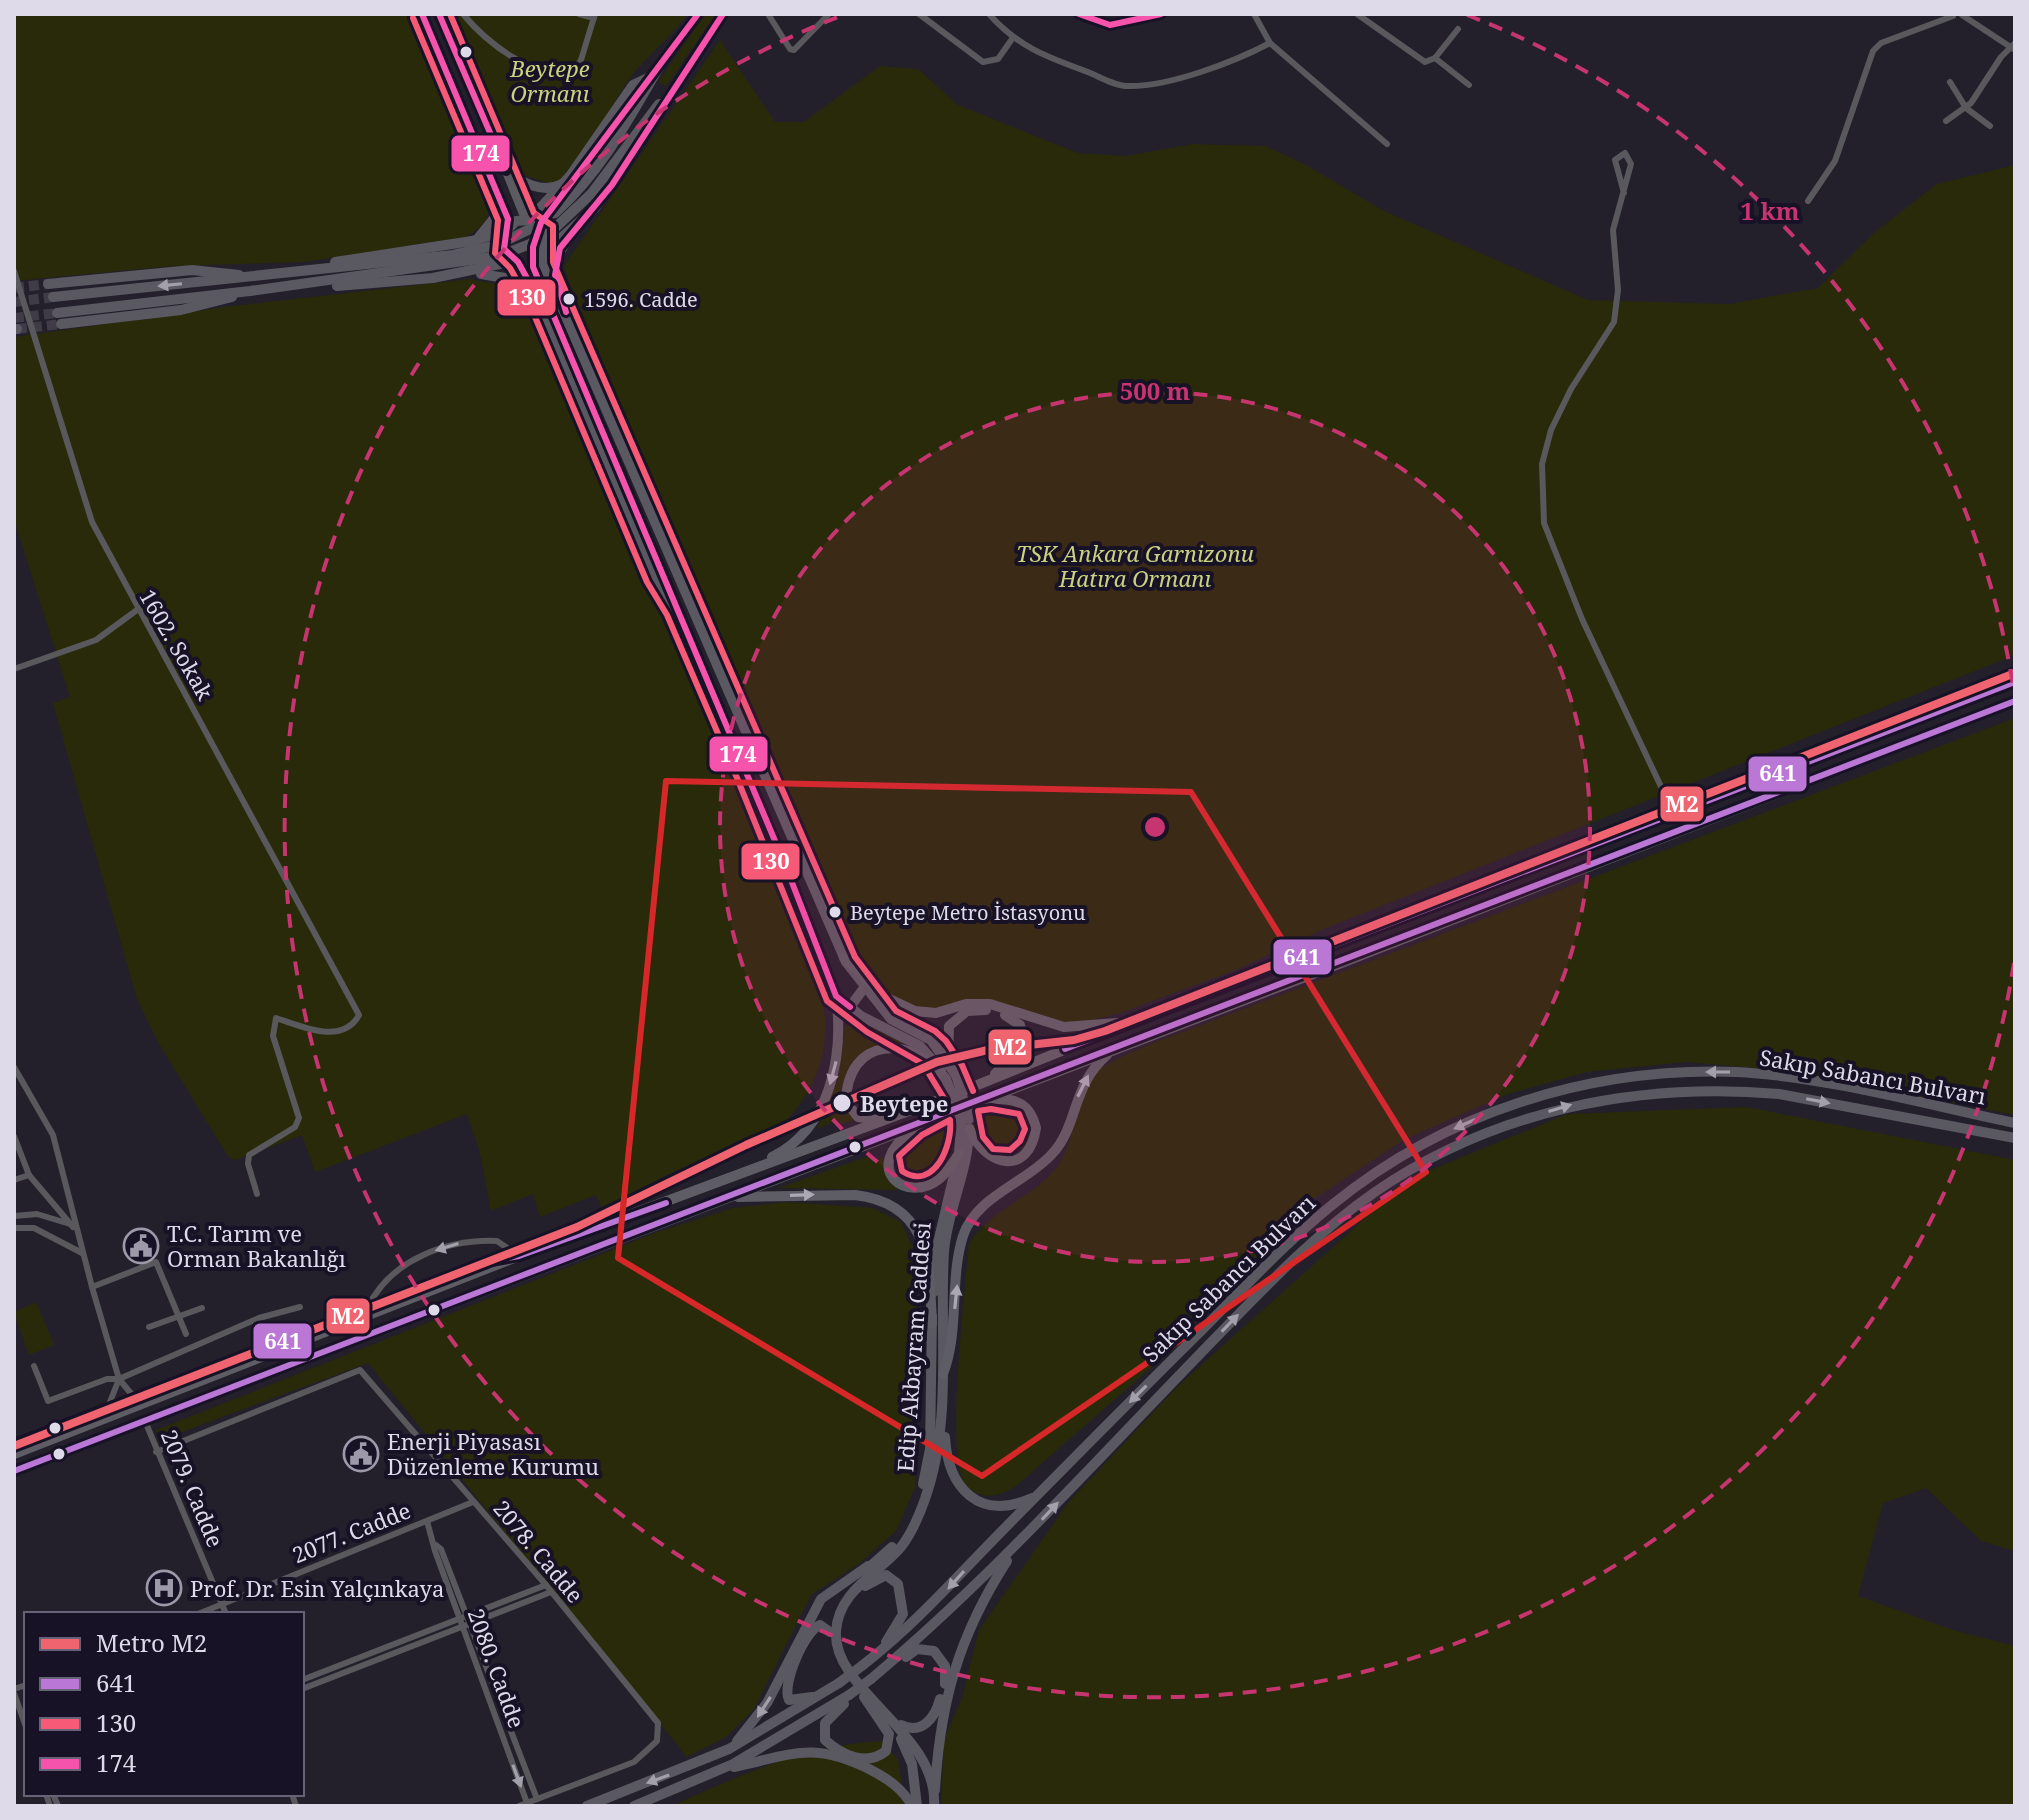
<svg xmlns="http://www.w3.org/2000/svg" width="2029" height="1820" font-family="'Noto Serif',serif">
<rect width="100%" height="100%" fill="#23202c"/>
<!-- green -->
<g fill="#282a09">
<path d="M14,14H414L490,194C491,219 485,224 466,237L304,262L172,266L14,281Z"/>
<path d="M445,14H688C671,37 650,53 633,74C610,103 586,169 551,184L514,172L458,28Z"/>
<polygon points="705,14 716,14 666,86 658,82"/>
<polygon points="720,40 775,122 804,122 880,66 918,69 958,105 1078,153 1126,156 1193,144 1265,146 1306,165 1384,211 1588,300 1729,304 1818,288 1875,232 1937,184 2015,165 2015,655 1326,928 1238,969 1120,1013 1067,1026 999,1004 921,1009 887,995 856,958 741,683 689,577 580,314 564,266"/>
<path d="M471,279L512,288L532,303C557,360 578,419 602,477C640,568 681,658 721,748C749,813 832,972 825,1036C818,1114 758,1151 691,1174L688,1167L664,1176L666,1184L602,1208L596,1195L540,1217L533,1194L491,1211L479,1149L467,1114L315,1172L302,1135L235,1160L229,1158L158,1042L137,999L53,703L70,697L14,519V337L232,306Z"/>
<path d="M2015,718V1115L1788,1071L1686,1062L1587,1072L1508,1094L1405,1139L1308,1203L1161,1359L1016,1486C1000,1497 981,1501 966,1485C944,1460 966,1284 969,1244C991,1208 1032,1199 1057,1167C1077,1140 1073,1101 1094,1075C1108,1057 1187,1031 1212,1021Z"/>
<polygon points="854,1018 902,1043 865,1055 844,1098 858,1119 841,1124 838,1120 817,1129 838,1079 845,1027"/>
<polygon points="1007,1105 1027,1111 1033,1131 1027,1146 1002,1158 979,1143 972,1117"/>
<polygon points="1747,1107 2015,1160 2015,1551 1981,1541 1926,1488 1883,1503 1858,1596 1953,1630 2015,1646 2015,1806 941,1806 944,1739 962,1698 979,1630 1068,1503 1177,1387 1409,1179 1567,1114"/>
<path d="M956,1121C957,1150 947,1176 914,1180L897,1171L895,1153L903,1142Z"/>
<polygon points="869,1156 871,1162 883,1157 885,1173 898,1190 778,1188"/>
<polygon points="788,1202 873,1208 901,1222 918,1259 915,1487 896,1531 860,1563 811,1595 754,1709 726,1737 687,1757 368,1363 158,1441 156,1430 655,1233 733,1208"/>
<polygon points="36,1302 54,1345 29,1355 14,1312"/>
<path d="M882,1741L898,1760L906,1806H672C739,1775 807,1745 882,1741Z"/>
</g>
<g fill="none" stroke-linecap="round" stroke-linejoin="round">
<!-- primary-tunnel -->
<g stroke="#3f3c48" stroke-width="10" stroke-dasharray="10 5" stroke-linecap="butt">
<polyline points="14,288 48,284"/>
<polyline points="14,302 53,297"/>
<polyline points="14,318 57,313"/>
<polyline points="17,329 61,324"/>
</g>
<!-- minor -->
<g stroke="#59585c" stroke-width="6">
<path d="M463,14C485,41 535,81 571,73L581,60L595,14"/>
<polyline points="579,14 594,18"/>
<polyline points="768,14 790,49 794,50 829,14"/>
<polyline points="919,14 983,62 998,59 1012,39"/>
<path d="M989,14C1018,47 1047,57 1088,72C1100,77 1115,86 1128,86C1169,87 1234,62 1270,43"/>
<path d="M1079,14C1108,32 1131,24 1161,14"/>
<polyline points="1254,14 1270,43 1387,144"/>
<polyline points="1357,14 1425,62 1435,58 1458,29"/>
<polyline points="1962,15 2015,50"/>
<polyline points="1435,58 1469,85"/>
<polyline points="1950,82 1966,108 1990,126"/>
<polyline points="1946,121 1971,103 2001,57 2015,43"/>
<polyline points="1624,193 1615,160 1625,153 1631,164 1613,230 1618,290 1614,322 1571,389 1551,430 1542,464 1544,523 1582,619 1673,812"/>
<polyline points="1808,201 1835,161 1873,51 1881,43 1953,16"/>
<path d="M14,271L92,522L359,1015C342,1046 301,1026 276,1018L273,1036L299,1118L295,1127L249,1155L248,1164L257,1194"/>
<polyline points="14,669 96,640 137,610"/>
<polyline points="14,1067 53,1135 92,1287"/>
<polyline points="14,1136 29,1175"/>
<polyline points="14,1180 29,1175 73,1227"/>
<polyline points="14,1216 37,1214 70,1224"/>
<polyline points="14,1228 34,1228 82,1253"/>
<path d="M368,1307C391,1259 448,1239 497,1241L519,1256"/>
<polyline points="149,1327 202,1308"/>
<polyline points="34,1366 48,1401 107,1379 119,1379 259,1318 300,1307"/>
<polyline points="134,1397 119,1379 92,1287 156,1262 186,1334"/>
<polyline points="108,1407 119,1379"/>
<polyline points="145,1421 226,1614"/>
<polyline points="156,1452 360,1370 546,1585 658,1723 657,1741 634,1762 519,1806"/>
<polyline points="427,1521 435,1551 527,1803"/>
<polyline points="436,1545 441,1549 537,1799"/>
<polyline points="198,1614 473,1502"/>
<polyline points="302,1680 546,1585"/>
<polyline points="14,1689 26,1685"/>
<polyline points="302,1689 551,1592"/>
<polyline points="14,1693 26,1727"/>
<polyline points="46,1794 50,1806"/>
<polyline points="53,1794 58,1806"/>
<polyline points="292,1794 296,1806"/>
</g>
<!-- secondary -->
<g stroke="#5c5b61" stroke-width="9">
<polyline points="422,14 509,227"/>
<polyline points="439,14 457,49 526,220"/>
</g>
<!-- primary -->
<g stroke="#5a5861" stroke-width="10">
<polyline points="607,136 636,93"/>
<path d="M506,168C519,183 543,194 562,184"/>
<path d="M555,213C598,175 627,123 655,74C667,53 684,33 698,14"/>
<polyline points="529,220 570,176 633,85 654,75"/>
<polyline points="556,227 591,194 659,104"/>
<polyline points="479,237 495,217 494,185"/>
<polyline points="543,254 595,208 723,14"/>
<polyline points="335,262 472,241 506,231"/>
<polyline points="481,274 505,278 533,293"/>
<polyline points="48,284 192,270 239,275"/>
<polyline points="557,284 555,262 567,239"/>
<polyline points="337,286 433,278 514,261"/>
<polyline points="53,297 453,255 497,245"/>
<polyline points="57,313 250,291 499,256"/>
<polyline points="61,324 181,310 232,297"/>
<polyline points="14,329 17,329"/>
<polyline points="628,492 669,592"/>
<polyline points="674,607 786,867 836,996 861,1016 920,1046 941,1070"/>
<path d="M676,610L656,578L536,294L518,262L504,249L506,231L516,221L529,220L544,230C549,244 541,252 543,264L846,962L891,1019L931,1040L956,1075"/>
<polyline points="850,1007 864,988"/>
<polyline points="934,1292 937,1247 959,1154 961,1122"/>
<path d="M945,1437C948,1488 979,1522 1032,1498"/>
<polyline points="923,1484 930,1449 932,1316"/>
<polyline points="865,1571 892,1547"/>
<polyline points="865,1586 886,1575 898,1584 903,1614 886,1642"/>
<polyline points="906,1657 917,1649 934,1651 945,1666 945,1684"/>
<path d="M863,1665C913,1626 953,1581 997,1536C1065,1467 1133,1398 1202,1330C1244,1288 1285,1243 1332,1205C1446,1112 1589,1067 1736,1072C1823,1076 1928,1105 2015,1123"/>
<path d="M871,1679C989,1580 1091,1466 1198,1356C1254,1299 1309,1238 1375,1192C1494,1110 1637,1082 1779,1094L2015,1138"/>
<path d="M812,1697L789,1700C781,1685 805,1630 820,1625L830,1632"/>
<path d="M844,1704L825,1723V1740C842,1755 866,1767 886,1751L889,1734L864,1697"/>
<path d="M901,1725C922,1735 935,1718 940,1699"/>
<polyline points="901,1739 912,1764 917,1806"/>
<polyline points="737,1741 767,1703 821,1599 868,1566"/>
<path d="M734,1767C794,1754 813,1741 871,1770C888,1779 903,1789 912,1806"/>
<path d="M935,1790C940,1702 959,1635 1007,1561"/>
<polyline points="587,1806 729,1749 839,1683"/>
<polyline points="634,1806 733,1764 849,1695"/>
<path d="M934,1806C939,1733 832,1691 836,1631C839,1590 877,1575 901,1547C912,1533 919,1516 925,1499C953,1420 939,1334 944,1252C947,1210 969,1171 969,1128"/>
</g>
<!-- trunk -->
<g stroke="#5e5c64" stroke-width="10">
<polyline points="844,958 885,997 915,1011 936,1013 966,1004 990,1004 1064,1027 1117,1023"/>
<polyline points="948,1061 949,1026 967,1011 986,1010"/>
<polyline points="995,1074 1025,1043 1020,1025 1005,1015"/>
<path d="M879,1120L858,1117L846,1102C847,1037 911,1033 946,1079"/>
<path d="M912,1130C859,1171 908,1204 939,1179C947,1173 953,1162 959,1154"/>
<path d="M970,1130C987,1168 1029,1176 1036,1128C1030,1103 1015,1097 990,1100"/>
<path d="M772,1157C831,1128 844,1055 836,996"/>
<path d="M738,1197L855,1195C931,1204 929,1263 932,1324"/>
<path d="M943,1374C960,1330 949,1280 963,1236C976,1196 1026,1183 1052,1154C1079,1125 1071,1086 1107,1055"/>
<polyline points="14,1444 456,1274"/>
<polyline points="14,1454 519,1256 965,1090 1272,966 2015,682"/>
<polyline points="14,1471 1313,974 2015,701"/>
</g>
<!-- primary-bridge -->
<g stroke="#5a5861" stroke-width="10">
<polyline points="497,245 542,223"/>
<polyline points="499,256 530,244 556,227"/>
<path d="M601,431L535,278C527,236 547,218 571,189C584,172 595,154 607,136"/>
<polyline points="956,1075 969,1119"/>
<polyline points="946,1079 961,1122"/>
<polyline points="839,1683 863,1665"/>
<polyline points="849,1695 871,1679"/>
</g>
<!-- bus-1 casing -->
<g stroke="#181227" stroke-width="12">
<g id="bus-1">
<polyline points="1065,1049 2015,682"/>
<polyline points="14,1444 491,1261 519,1256 666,1203"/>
<polyline points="14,1471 2015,701"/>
</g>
</g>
<!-- bus-2 casing -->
<g stroke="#181227" stroke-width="12">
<g id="bus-2">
<polyline points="450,14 534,213 553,226 553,262 855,957 896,1011 935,1031 946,1041 962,1065 973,1091"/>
<polyline points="413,18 498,220 495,253 510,268 527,298 647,582 667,615 737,778 827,1001 867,1032 923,1064 945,1100"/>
<polygon points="991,1109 1019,1114 1025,1129 1020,1141 1010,1150 993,1149 983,1137 978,1111"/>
<path d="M950,1120C953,1145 934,1192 902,1171L899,1156L922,1135Z"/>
</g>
</g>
<!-- bus-3 casing -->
<g stroke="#181227" stroke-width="12">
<g id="bus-3">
<polyline points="422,14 508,219 504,249 518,262 533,289"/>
<polyline points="439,14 506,170"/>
<polyline points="698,14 541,223 533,247 533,267 786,867 836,996 850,1007"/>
<polyline points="1079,14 1110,25 1161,14"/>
<polyline points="566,312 555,275 560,248 612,185 723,14"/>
</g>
</g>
<!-- bus-1 -->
<use href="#bus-1" stroke="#ba77d6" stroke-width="6"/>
<!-- bus-2 -->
<use href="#bus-2" stroke="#f75a77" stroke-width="6"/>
<!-- bus-3 -->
<use href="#bus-3" stroke="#f653ac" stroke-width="6"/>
<!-- metro-1 casing -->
<g stroke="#181227" stroke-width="14">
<polyline id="metro-1" points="14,1446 577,1227 746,1145 937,1062 992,1049 1074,1040 1105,1031 2015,673"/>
</g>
<!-- metro-1 -->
<use href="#metro-1" stroke="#ef646e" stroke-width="8"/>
</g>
<!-- one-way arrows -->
<defs><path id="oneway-solid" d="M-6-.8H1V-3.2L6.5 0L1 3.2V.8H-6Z" transform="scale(2)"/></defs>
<g fill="#a3a0ac">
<use href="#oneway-solid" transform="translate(170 285) rotate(174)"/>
<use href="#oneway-solid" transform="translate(1718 1072) rotate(-180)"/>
<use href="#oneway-solid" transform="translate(1818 1101) rotate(11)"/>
<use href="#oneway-solid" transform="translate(1560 1108) rotate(-17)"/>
<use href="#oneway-solid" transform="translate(1465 1124) rotate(156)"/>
<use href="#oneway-solid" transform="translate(1230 1323) rotate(-46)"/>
<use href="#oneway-solid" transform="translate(1138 1394) rotate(135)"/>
<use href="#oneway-solid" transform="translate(1050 1511) rotate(-47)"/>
<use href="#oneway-solid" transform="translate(956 1580) rotate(132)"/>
<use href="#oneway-solid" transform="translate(764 1707) rotate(123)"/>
<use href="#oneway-solid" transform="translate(658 1779) rotate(160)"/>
</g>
<g fill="#aba8b4">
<use href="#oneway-solid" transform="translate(833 1073) rotate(105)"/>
<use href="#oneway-solid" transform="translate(1083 1086) rotate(-64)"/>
<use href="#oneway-solid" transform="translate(802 1195) rotate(-2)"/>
<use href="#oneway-solid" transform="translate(956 1297) rotate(-84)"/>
</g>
<g fill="#a2a0aa">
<use href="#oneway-solid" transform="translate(447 1247) rotate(163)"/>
<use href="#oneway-solid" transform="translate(517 1776) rotate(70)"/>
</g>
<!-- marked area -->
<path fill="none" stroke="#d62828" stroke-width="6" stroke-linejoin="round" d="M666,781L1191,792L1426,1172L982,1476L618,1258Z"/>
<!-- distance rings -->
<circle cx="1155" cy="827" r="435" fill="#c63570" fill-opacity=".12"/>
<g fill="none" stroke="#c63570" stroke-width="4" stroke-dasharray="14 10">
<circle cx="1155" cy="827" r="435"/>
<path d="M2014 963A870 870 0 1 1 843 15M1467 15A870 870 0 0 1 2014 691"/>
</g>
<!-- icons -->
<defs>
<g id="civic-ring" transform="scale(1.8)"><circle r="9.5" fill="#181227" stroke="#9d99a8" stroke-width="1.5"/><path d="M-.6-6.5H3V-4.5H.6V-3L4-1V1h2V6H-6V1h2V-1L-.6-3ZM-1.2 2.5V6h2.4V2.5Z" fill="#9d99a8"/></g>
<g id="hospital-ring" transform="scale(1.8)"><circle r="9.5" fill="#181227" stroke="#9d99a8" stroke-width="1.5"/><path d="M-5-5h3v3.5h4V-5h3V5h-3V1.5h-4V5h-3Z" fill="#9d99a8"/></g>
</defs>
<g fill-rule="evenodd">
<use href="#civic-ring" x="141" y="1246"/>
<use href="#civic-ring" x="361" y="1454"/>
<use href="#hospital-ring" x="164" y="1588"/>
</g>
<!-- markers -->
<g fill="#dedaea" stroke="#181227" stroke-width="3">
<circle cx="466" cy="52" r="7"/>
<circle cx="569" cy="299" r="7"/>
<circle cx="835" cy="912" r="7"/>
<circle cx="842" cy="1103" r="10"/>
<circle cx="855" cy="1147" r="7"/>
<circle cx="434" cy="1310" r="7"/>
<circle cx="55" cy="1428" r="7"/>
<circle cx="59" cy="1454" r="7"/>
</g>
<g text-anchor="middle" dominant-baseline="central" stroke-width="8" stroke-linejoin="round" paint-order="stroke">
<!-- bus labels -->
<g font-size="20" fill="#dedaea" stroke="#181227" text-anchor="start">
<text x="584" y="299">1596. Cadde</text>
<text x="850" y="912">Beytepe Metro İstasyonu</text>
</g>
<!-- park labels -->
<g font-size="22" font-style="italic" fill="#c9d27f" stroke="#181227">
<text x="550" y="68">Beytepe<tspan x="550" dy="25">Ormanı</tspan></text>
<text x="1135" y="553">TSK Ankara Garnizonu<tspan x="1135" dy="25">Hatıra Ormanı</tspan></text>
</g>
<!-- street labels -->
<g font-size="22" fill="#dedaea" stroke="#181227">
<text transform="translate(177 644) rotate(60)">1602. Sokak</text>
<text transform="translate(1873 1076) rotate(10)">Sakıp Sabancı Bulvarı</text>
<text transform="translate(1228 1278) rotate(-44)">Sakıp Sabancı Bulvarı</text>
<text transform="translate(913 1347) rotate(-86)">Edip Akbayram Caddesi</text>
<text transform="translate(193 1488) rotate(67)">2079. Cadde</text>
<text transform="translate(351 1532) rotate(-22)">2077. Cadde</text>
<text transform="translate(539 1551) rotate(50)">2078. Cadde</text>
<text transform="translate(497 1668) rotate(70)">2080. Cadde</text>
</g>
<!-- stop labels -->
<g font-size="22" font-weight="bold" fill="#dedaea" stroke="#181227" text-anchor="start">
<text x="860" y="1103">Beytepe</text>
</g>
<!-- poi labels -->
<g font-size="22" fill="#dedaea" stroke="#181227" text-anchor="start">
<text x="167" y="1233">T.C. Tarım ve<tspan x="167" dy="25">Orman Bakanlığı</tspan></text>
<text x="387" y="1441">Enerji Piyasası<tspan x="387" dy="25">Düzenleme Kurumu</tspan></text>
<text x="190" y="1588">Prof. Dr. Esin Yalçınkaya</text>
</g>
</g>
<circle cx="1155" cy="827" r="12" fill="#c63570" stroke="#181227" stroke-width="4"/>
<g font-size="24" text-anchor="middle" font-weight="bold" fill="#c63570" stroke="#181227" stroke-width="8" stroke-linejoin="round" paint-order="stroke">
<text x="1770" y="220">1 km</text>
<text x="1155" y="400">500 m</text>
</g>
<g stroke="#181227" stroke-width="3">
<rect x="450" y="134" width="61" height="39" rx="8" fill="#f653ac"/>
<rect x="496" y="278" width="61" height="39" rx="8" fill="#f75a77"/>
<rect x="708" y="735" width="61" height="38" rx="8" fill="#f653ac"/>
<rect x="1747" y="755" width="61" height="38" rx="8" fill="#ba77d6"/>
<rect x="1659" y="785" width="46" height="38" rx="8" fill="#ef646e"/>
<rect x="740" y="842" width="61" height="39" rx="8" fill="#f75a77"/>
<rect x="1272" y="938" width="61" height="38" rx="8" fill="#ba77d6"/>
<rect x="987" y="1028" width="46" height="38" rx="8" fill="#ef646e"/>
<rect x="325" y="1297" width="46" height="38" rx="8" fill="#ef646e"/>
<rect x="252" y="1322" width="61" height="38" rx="8" fill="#ba77d6"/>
</g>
<g font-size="22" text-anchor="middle" font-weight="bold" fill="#fff">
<text x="481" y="161">174</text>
<text x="527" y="305">130</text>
<text x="738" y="762">174</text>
<text x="1778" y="781">641</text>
<text x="1682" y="812">M2</text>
<text x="771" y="869">130</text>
<text x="1302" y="965">641</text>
<text x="1010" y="1055">M2</text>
<text x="348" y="1324">M2</text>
<text x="283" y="1349">641</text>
</g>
<!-- border -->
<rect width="2029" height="1820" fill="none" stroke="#dedaea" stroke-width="32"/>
<!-- legend -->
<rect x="24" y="1612" width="280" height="184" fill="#181227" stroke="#676275" stroke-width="2"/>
<rect x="40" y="1638" width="40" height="12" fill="#ef646e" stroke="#676275" stroke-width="2"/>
<text x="96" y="1652" font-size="24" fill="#dedaea">Metro M2</text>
<rect x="40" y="1678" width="40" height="12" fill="#ba77d6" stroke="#676275" stroke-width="2"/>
<text x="96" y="1692" font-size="24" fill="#dedaea">641</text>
<rect x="40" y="1718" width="40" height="12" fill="#f75a77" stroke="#676275" stroke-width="2"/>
<text x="96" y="1732" font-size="24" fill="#dedaea">130</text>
<rect x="40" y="1758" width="40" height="12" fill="#f653ac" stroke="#676275" stroke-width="2"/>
<text x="96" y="1772" font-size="24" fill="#dedaea">174</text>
</svg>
